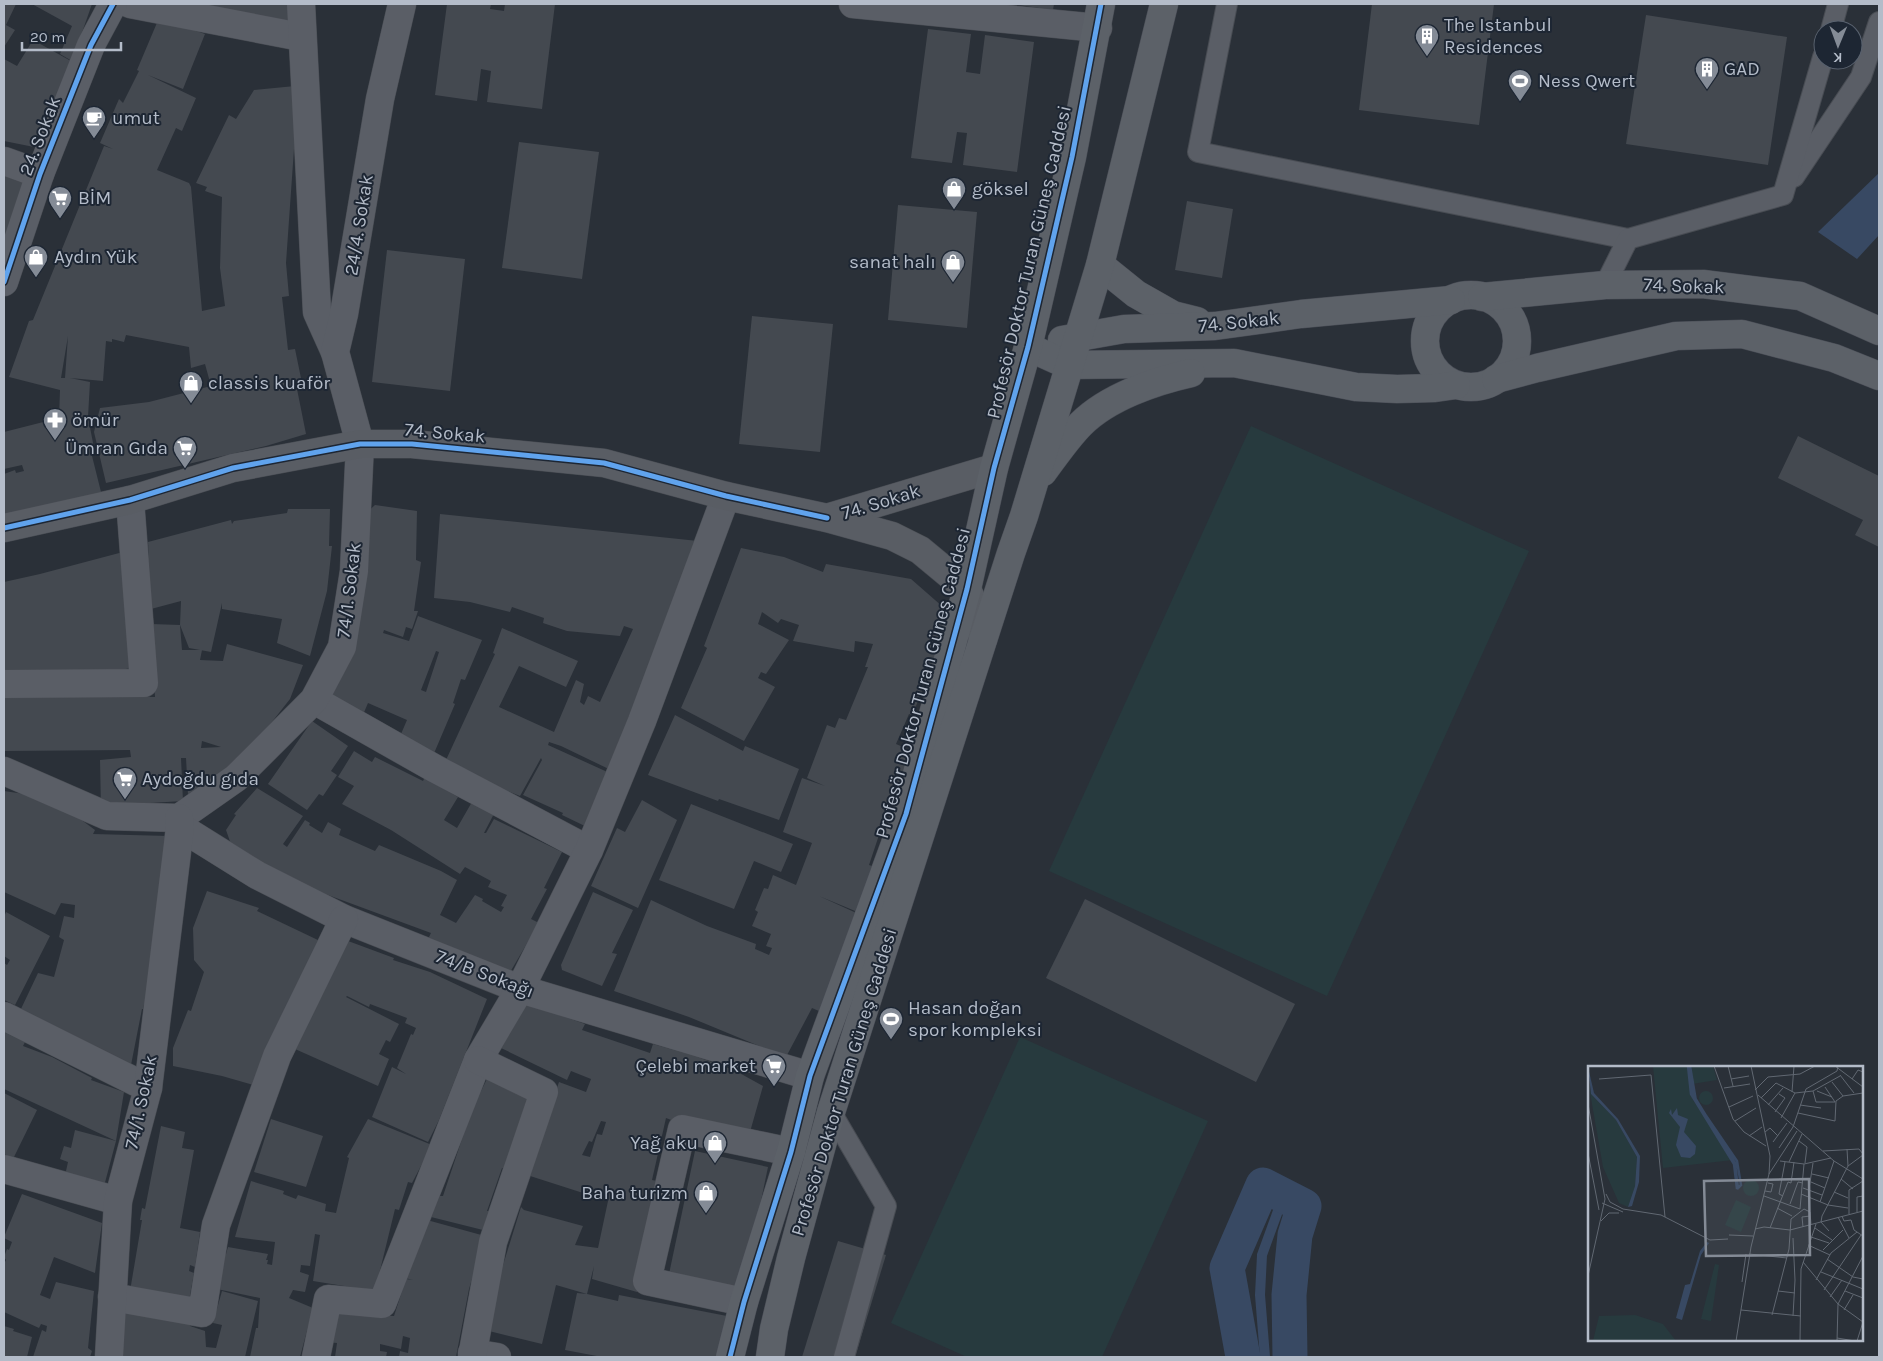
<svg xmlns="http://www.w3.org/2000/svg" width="1883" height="1361" font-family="Karla,sans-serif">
<rect width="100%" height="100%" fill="#2a3038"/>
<!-- green -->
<g fill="#273a3e">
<polygon points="1251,426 1529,551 1327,996 1049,871"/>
<polygon points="1020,1037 1208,1121 1102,1357 967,1357 891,1323"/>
</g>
<!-- water -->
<polygon fill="#384963" points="1879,173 1879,235 1857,259 1818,232"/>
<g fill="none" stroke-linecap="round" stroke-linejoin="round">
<!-- stream -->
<polyline stroke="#384963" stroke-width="10" points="1265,1357 1260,1295 1262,1255 1283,1197"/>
<!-- canal -->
<polyline stroke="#384963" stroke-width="35" points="1243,1357 1227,1268 1263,1185 1304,1206 1295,1235 1289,1295 1290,1357"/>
</g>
<!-- building -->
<g fill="#444950" fill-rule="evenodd">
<polygon points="4,4 16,4 6,25 15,30 4,47"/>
<polygon points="32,4 92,4 72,61 60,54 72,26"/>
<polygon points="185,4 293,4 292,30"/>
<polygon points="447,4 491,4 490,9 504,11 505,4 555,4 542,109 487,102 491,71 481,69 477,101 435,95"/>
<polygon points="1011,4 1054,4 1053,10"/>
<polygon points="1372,4 1494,4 1479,125 1359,110"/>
<polygon points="1646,15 1787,37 1768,165 1626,144"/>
<path d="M159,18L205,34L183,89L148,75L196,98L182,131L176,128L157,170L189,183L191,187L202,311L225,306L220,268L222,197L205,191L207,187L196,183L229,115L236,119L254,90L295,86L294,149L286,263L289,296L282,297L288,350L295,349L302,383L296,384L306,434L266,446L106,483L94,432L100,408L149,402L211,386L205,364L191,368L189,347L126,335L124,342L112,339V342L106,341L103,381L70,378L90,382L88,417L94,448H90L101,492L4,518V474L15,470L16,473L24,471L22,465L4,469V432L59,418L60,390L9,377L29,321L33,320L104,146L113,149L100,143L119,99L123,103L139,71L137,70ZM68,336L65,378H61Z"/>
<polygon points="928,29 971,34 966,72 980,74 985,35 1034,42 1017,172 963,165 967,133 957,132 952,163 911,158"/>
<polygon points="33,40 71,61 58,112 50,107 34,147 4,141 4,59 17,66"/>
<polygon points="519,142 599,152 582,279 502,268"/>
<polygon points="4,173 32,181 4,256"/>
<polygon points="1187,201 1233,209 1222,278 1175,270"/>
<polygon points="898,205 977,212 967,328 888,320"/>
<polygon points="387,250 465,259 450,391 372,382"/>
<polygon points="752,316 833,324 820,452 739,444"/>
<polygon points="1798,436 1879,476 1879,547 1855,535 1863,520 1778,478"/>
<path d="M375,505L417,511L416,560L421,562L414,611H418L412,629L406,627L403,637L384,630L383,633L409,641L418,616L482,640L465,680L461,679L453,703L455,704L432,758L398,741L407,720L368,703L362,717L329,693L363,516ZM436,651L439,652L426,692L421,690Z"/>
<polygon points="288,509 330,509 329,546 332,546 327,591 310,656 277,643 282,619 222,609 222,603 211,652 189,648 180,625 181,601 151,609 148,542 231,520 232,524 234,521 287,513"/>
<polygon points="440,514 698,541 615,772 561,746 549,742 548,745 614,775 589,828 562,815 563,813 523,795 542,760 541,758 520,796 478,779 479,776 446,760 495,654 493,653 502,628 578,661 566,687 519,666 499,707 554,732 576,680 584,684 580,702 584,705 588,696 600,702 633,629 624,626 620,636 567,631 543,623 544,618 512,607 510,612 470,602 434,598"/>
<polygon points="741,548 784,557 823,572 826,564 911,579 951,614 919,699 912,715 909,714 896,744 917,753 899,812 888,808 869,865 878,868 860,913 819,896 863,916 828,1015 812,1008 786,1057 689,1017 614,991 651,900 707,926 756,944 755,949 769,955 772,948 766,946 771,934 752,926 758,912 755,910 764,888 768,889 773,875 796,885 812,843 783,832 802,778 825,786 807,778 827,725 835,728 839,718 846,720 868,667 865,667 873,644 855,641 854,652 793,641 799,625 781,619 778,623 762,612 758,624 789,640 766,674 761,672 758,678 775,687 744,741 681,708 707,648 704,646"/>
<polygon points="123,552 138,667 94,674 4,675 4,582 40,574"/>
<path d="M151,624L180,625L182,650H202L200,660L223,661L227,644L303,665L290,699L242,760L207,789L188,795L186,758H181L183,801L150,803L151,807L101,808L100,760L131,757L130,750L4,751V698L89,696L155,697ZM202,741L221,747L201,748Z"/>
<polygon points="675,715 743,751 745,746 799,769 779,820 719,799 718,801 648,775"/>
<polygon points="312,721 348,746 331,771 337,775 323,796 319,794 307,810 268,784"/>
<polygon points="354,751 372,762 375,757 423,781 425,777 458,797 444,820 457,828 476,795 497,808 484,833 486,833 494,819 562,852 544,888 547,889 531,919 539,923 509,974 425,945 431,933 290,881 234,853 226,830 236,815 234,814 257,788 303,816 283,844 287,847 305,820 310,823 309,825 322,833 328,822 341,829 339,835 375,851 379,845 441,871 457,880 440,915 456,923 475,895 483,899 482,901 501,912 504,907 501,906 507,895 488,887 491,881 465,867 460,874 391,830 342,804 354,786 338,777"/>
<polygon points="4,791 52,798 95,830 93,834 169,836 150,979 143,1009 142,1009 131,1065 20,1011 38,973 54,977 64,940 59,937 64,916 74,918 75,905 61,903 55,915 4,892"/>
<polygon points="642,800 677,820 638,908 591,886 617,828 625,832"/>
<polygon points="691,804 793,844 781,872 754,861 734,909 659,880"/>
<polygon points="207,891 259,908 257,911 320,941 257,1086 222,1076 173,1066 173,1048 188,1010 191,1011 204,972 194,960 193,928"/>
<polygon points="593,892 633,910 612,953 617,954 602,986 562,970 561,965"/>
<polygon points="1085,899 1295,1004 1256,1082 1046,978"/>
<polygon points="6,912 50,936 15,1005 4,1000 4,963 7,965 10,960 4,956 4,917"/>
<polygon points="340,938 394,958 393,960 430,972 487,999 439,1120 428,1142 372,1117 392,1067 406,1074 397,1068 411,1034 413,1035 416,1028 405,1023 407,1018 370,1004 369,1007 347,996 346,997 399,1024 390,1042 386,1040 379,1054 389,1059 378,1086 295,1049"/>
<path d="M521,1001L585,1024L582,1030L650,1053L653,1044L692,1055L734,1070L763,1086L750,1132L691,1117L687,1126L666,1118L652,1180L657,1181L658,1204L637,1292L592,1279L594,1266L587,1294L618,1301L619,1295L727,1316L719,1357H602L565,1350L577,1293L587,1294L556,1285L542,1344L489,1331L500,1275L521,1207L524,1210L583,1226L575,1245L598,1248L608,1201L527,1175L559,1082L586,1092L591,1079L571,1071L567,1080L501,1048ZM601,1121L606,1122L602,1135L597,1134L590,1157L582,1155L589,1141L592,1142Z"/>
<polygon points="4,1032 25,1042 23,1046 52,1057 92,1078 91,1080 124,1092 116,1141 4,1089"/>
<polygon points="489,1075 529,1092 505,1169 502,1168 487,1211 492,1211 487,1231 431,1217 436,1196 443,1196 472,1109"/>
<polygon points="4,1093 37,1110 13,1159 4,1154"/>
<polygon points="271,1119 323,1136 306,1187 254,1172"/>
<polygon points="368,1119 432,1145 412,1183 408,1182 399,1210 395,1209 375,1291 313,1281 320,1235 315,1234 310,1266 301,1265 300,1272 309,1275 305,1292 293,1290 289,1298 313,1308 300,1357 250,1357 256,1328 258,1328 260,1298 217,1289 224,1254 226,1254 228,1247 268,1254 266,1260 268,1260 267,1264 272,1265 275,1242 235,1237 251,1181 284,1191 283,1194 296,1199 298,1195 326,1204 325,1211 336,1213 349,1158 347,1157"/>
<polygon points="161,1126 185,1132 182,1148 194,1150 180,1228 200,1232 195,1267 190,1265 189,1271 194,1273 188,1306 130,1291 142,1220 140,1220 142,1208 145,1209"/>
<polygon points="75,1130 116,1141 103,1190 64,1180 68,1162 60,1159 64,1146 71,1148"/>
<polygon points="695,1151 768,1167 742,1292 669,1274"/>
<polygon points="22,1194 102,1223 95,1273 54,1257 40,1295 50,1299 56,1282 94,1291 88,1348 92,1351 90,1357 33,1357 42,1330 46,1332 47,1326 41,1324 39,1328 4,1312 4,1264 6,1260 4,1257 7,1249 9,1250 12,1242 4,1238 4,1237"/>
<polygon points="427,1220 485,1236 469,1289 456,1357 399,1357 400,1351 408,1353 410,1338 403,1336 401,1349 380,1344 380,1351 387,1352 386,1357 335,1357 337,1343 326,1342 337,1313 394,1316 406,1279 413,1280 405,1278"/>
<polygon points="838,1241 886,1255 855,1357 802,1357"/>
<polygon points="222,1291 258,1301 245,1357 121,1357 125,1305 192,1318 190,1326 205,1331 206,1347 216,1348 222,1325 213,1323"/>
<polygon points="4,1326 14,1329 13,1331 32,1337 27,1357 4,1357"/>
</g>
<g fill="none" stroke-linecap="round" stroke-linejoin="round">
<!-- lane casing -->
<g stroke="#484c53" stroke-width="22">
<g id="lane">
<polyline points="1227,4 1198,152 1628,239"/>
<polyline points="1831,30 1838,4"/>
<polyline points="1794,177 1861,77 1879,22"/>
<polyline points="1605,285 1628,239 1783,195 1823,57"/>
<polyline points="831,1112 886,1206 844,1357"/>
</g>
</g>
<!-- street casing -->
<g stroke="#484c53" stroke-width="29">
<g id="street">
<polyline points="130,4 301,37"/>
<polyline points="301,4 317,312 335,352"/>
<polyline points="853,4 1098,28"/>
<polyline points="4,161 40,174"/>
<polyline points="4,282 40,174 91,45 113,4"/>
<polyline points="4,684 144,683 130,500"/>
<polyline points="314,700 434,768 589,850"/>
<polyline points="4,771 107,816 179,818 236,778 314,700 342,647 354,571 360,444 335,352 344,314 380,99 402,4"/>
<polyline points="180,827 257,875 344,919 520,989 810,1076"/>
<polyline points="4,1016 148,1088"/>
<polyline points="4,1169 118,1201"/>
<polyline points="112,1297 202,1313 216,1225 277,1056 344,919"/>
<polyline points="744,1302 647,1281 682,1129 791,1152"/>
<polyline points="472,1353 497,1357"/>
<polyline points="109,1357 118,1201 148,1088 180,827 179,818"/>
<polyline points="316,1357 328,1299 382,1304 478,1060 520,989 589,850 642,721 726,496"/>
<polyline points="472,1357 493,1242 544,1092 478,1060"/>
</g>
</g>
<!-- secondary casing -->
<g stroke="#484c53" stroke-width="29">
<g id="secondary">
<polyline points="827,518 994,468"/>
<polyline points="4,528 130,500 233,468 360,444 412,444 604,463 726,496 827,518 892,536 920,550 967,589 974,605 983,639"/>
</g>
</g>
<!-- primary casing -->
<g stroke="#484c55" stroke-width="29">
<g id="primary">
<polyline points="1100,265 1136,294 1173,315 1197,321"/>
<circle cx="1471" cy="341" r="46"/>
<polyline points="1482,297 1605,285 1703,284 1800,296 1879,331"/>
<polyline points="1062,340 1124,329 1215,326 1301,314 1451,300"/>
<polyline points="1028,347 1068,365 1234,363 1356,387 1397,389 1435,388 1456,385"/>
<polyline points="1496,379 1537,368 1676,336 1742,334 1834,358 1879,376"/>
<path d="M1043,472C1055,456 1067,438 1081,424C1108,397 1155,381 1191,373"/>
<polyline points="730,1357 744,1302 791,1152 810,1076 906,814 967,589 994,468 1028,347 1072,157 1101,4"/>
<polyline points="770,1357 774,1329 791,1258 831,1112 1011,553 1024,516 1100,265 1164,4"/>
</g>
</g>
<!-- lane -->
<use href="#lane" stroke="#5a5e66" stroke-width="20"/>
<!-- street -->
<use href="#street" stroke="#5a5e66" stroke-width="28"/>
<!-- secondary -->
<use href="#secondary" stroke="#595d64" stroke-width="28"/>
<!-- primary -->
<use href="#primary" stroke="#5c6168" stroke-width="28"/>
<!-- cycleway casing -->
<g stroke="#1d2633" stroke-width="8">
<g id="cycleway">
<polyline points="4,282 40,174 91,45 113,4"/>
<polyline points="4,528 130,500 233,468 360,444 412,444 604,463 726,496 827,518"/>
<polyline points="730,1357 744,1302 791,1152 810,1076 906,814 967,589 994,468 1028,347 1072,157 1101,4"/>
</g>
</g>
<!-- cycleway -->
<use href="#cycleway" stroke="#60a3ed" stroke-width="5"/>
</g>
<!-- icons -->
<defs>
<g id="building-pin" transform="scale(1.25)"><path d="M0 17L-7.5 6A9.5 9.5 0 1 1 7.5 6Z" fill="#848b96" stroke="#1d2633"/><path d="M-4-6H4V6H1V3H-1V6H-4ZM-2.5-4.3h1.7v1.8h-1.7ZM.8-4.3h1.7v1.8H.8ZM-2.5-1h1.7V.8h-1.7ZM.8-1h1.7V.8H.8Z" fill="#fff"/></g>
<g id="stadium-pin" transform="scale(1.25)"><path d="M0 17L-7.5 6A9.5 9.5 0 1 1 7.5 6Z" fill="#848b96" stroke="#1d2633"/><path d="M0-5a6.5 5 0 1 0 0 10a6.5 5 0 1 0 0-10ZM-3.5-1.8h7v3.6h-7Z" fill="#fff"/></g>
<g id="cafe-pin" transform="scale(1.25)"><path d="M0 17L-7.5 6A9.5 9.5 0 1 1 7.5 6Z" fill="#848b96" stroke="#1d2633"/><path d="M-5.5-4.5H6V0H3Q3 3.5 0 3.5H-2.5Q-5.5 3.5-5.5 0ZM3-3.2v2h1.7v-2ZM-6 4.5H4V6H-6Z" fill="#fff"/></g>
<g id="shop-pin" transform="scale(1.25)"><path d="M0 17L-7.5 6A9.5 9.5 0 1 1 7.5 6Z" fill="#848b96" stroke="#1d2633"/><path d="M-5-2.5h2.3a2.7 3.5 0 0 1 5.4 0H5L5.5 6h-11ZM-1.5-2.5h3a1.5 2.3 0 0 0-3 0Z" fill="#fff"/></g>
<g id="supermarket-pin" transform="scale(1.25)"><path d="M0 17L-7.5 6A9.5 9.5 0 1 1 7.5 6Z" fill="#848b96" stroke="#1d2633"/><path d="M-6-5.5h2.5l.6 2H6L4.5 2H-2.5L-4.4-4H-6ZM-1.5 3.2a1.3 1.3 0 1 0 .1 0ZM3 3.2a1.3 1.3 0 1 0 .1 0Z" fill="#fff"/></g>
<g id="pharmacy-pin" transform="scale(1.25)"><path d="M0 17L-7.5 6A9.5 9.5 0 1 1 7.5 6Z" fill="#848b96" stroke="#1d2633"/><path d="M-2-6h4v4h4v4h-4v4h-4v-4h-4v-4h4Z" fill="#fff"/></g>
</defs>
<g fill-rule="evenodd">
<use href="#building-pin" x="1427" y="36"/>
<use href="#building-pin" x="1707" y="69"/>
<use href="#stadium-pin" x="1520" y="81"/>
<use href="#cafe-pin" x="94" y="118"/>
<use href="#shop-pin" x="954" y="189"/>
<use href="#supermarket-pin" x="60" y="198"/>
<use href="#shop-pin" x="36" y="257"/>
<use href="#shop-pin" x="953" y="262"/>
<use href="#shop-pin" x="191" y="383"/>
<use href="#pharmacy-pin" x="55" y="420"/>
<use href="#supermarket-pin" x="185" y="448"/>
<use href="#supermarket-pin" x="125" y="779"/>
<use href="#stadium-pin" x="891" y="1019"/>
<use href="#supermarket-pin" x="774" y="1066"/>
<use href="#shop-pin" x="715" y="1143"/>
<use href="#shop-pin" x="706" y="1193"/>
</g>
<g text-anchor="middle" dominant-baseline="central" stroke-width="4" stroke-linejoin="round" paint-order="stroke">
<!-- poi labels -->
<g font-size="19" fill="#b4bcc9" stroke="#1d2633" text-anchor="start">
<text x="1444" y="25">The Istanbul<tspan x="1444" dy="22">Residences</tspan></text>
<text x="1724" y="69">GAD</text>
<text x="1538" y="81">Ness Qwert</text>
<text x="112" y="118">umut</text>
<text x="972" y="189">göksel</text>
<text x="78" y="198">BİM</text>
<text x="54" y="257">Aydın Yük</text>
<text x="936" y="262" text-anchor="end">sanat halı</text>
<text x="208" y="383">classis kuaför</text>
<text x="72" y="420">ömür</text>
<text x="168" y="448" text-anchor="end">Ümran Gıda</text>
<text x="142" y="779">Aydoğdu gıda</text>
<text x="908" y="1008">Hasan doğan<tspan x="908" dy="22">spor kompleksi</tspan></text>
<text x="756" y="1066" text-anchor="end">Çelebi market</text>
<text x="698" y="1143" text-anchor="end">Yağ aku</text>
<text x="688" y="1193" text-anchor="end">Baha turizm</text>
</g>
<!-- street labels -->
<g font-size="19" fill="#b4bcc9" stroke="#1d2633">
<text transform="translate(40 136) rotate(-69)">24. Sokak</text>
<text transform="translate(359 225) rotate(-81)">24/4. Sokak</text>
<text transform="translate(1029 262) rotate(-77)">Profesör Doktor Turan Güneş Caddesi</text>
<text transform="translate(1684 286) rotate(2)">74. Sokak</text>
<text transform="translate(1239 322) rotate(-6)">74. Sokak</text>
<text transform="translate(445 433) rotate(5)">74. Sokak</text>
<text transform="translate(881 502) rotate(-17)">74. Sokak</text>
<text transform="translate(349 590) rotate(-83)">74/1. Sokak</text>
<text transform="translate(923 683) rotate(-75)">Profesör Doktor Turan Güneş Caddesi</text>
<text transform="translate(485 974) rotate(21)">74/B Sokağı</text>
<text transform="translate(844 1082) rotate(-73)">Profesör Doktor Turan Güneş Caddesi</text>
<text transform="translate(141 1102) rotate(-78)">74/1. Sokak</text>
</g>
</g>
<!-- overview -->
<g transform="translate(1588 1066)">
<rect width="275" height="275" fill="#2a3038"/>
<path d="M65,0H100L105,34L145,94L75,102ZM103,0H125L129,14L104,18ZM0,15L3,28L28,54L49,91L47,120L40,141L31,137L15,101ZM111 32a7 7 0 1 1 14 0a7 7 0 1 1-14 0ZM155 122a8 8 0 1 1 16 0a8 8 0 1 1-16 0ZM148,134L163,141L153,166L137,159ZM127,198L131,199L123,255L113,253ZM47,249L75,258L88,275H5L11,250Z" fill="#273a3e"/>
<path d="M0,1L6,27L30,53L52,90L51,116L44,140L40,141L47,120L49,91L28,54L3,28ZM89,42L90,49L100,53L96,66L108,80L107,88L102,92L93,91L88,79L92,61L81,47L83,43L84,49ZM119,176L121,177L113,189L94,254L88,252L97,219L102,218L112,185Z" fill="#384963"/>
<path fill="none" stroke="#384963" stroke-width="2.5" d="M100,0L103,28L146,98L149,123M101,0L104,27L147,97L150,123M102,0L108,35L149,95L153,119L149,123"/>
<path fill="none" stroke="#616872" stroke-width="1" d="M126,0L145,53L156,66L178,80M140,0L145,20M247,0L275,21M252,9L266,27M11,13L63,9L77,151M143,13L161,10M264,13L270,4L275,6M244,16L255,30M136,22L162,18M167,24L180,11L212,8L227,0M225,25L228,36H247L237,21M229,25L244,31M204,26L206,0M170,29L246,95L275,113M173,32L188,17L207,27L225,25L252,10M0,38L17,133L0,210M180,39L195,22M212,39L233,42M141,41L165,30M187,46L197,32L191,28M210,47L247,55L248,35L255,30L275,27M193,52L207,27M147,55L168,42M177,66L182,62L190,70M161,70L174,61M211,75L219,81L217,97M185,76L199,57M191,82L205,61L218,23L249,5L250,0M259,83L260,100M235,85L271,83L275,88M0,87L11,144M192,95L216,98L243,92M201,96L214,68M181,108L209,65M224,108L241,112M253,113L265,123M223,116L237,122M215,122L234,129M221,123L225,97M177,125L183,126L185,118L180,117M246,126L260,132M18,128L22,136L35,143L73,149L122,174L140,173M213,128L240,139L260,142M176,130L212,143M195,130L191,128L197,96M232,136L246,95M14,137L35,146M202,138L210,116L215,117M189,142L204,150M212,143L216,98M269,146V131L275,130M261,148V124L275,115M254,150L256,155L263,154L266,164L275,170M250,151L261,172M13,155L21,147H31M215,161L214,151L222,150M182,162L200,116L203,117L206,96M227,162L244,174M167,163L176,161L202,164L275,145M241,165L233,156L234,150L260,100L275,89M141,169L165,170M223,171L241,177M205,172L207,214L205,250M220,179L242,189M235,184L255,164M161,188L199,192M239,193L265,211L275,213M215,196L250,238L275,256M233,206L275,223M228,214L243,187L269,166M154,216L158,188M236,224L273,169M190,225L207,227M257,225L275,232M242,231L254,214M153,244L213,250M256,244L265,229M184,249L201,183L203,153L216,143L222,146L223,159M249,272L267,275M148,275L163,181L181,108L182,90L163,0M212,275L213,203L228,158M249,275L250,238L275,190M269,275L275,256"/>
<path fill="#848b96" fill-opacity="0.15" stroke="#848b96" stroke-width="2.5" d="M221,113L222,189L118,190L116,115Z"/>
<rect width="275" height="275" fill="none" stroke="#b4bcc9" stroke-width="2.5"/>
</g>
<!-- border -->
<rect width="1883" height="1361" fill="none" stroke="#b4bcc9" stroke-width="10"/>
<!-- north arrow -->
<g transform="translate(1838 45) rotate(181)"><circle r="24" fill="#1d2633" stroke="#59626f"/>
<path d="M0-4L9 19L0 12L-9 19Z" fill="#848b96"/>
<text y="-8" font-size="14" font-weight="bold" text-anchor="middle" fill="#b4bcc9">K</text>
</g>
<!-- scale -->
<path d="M22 42v8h99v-8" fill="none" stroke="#b4bcc9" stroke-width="2.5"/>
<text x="30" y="42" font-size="15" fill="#b4bcc9" stroke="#1d2633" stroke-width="4" paint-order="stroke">20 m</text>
</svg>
